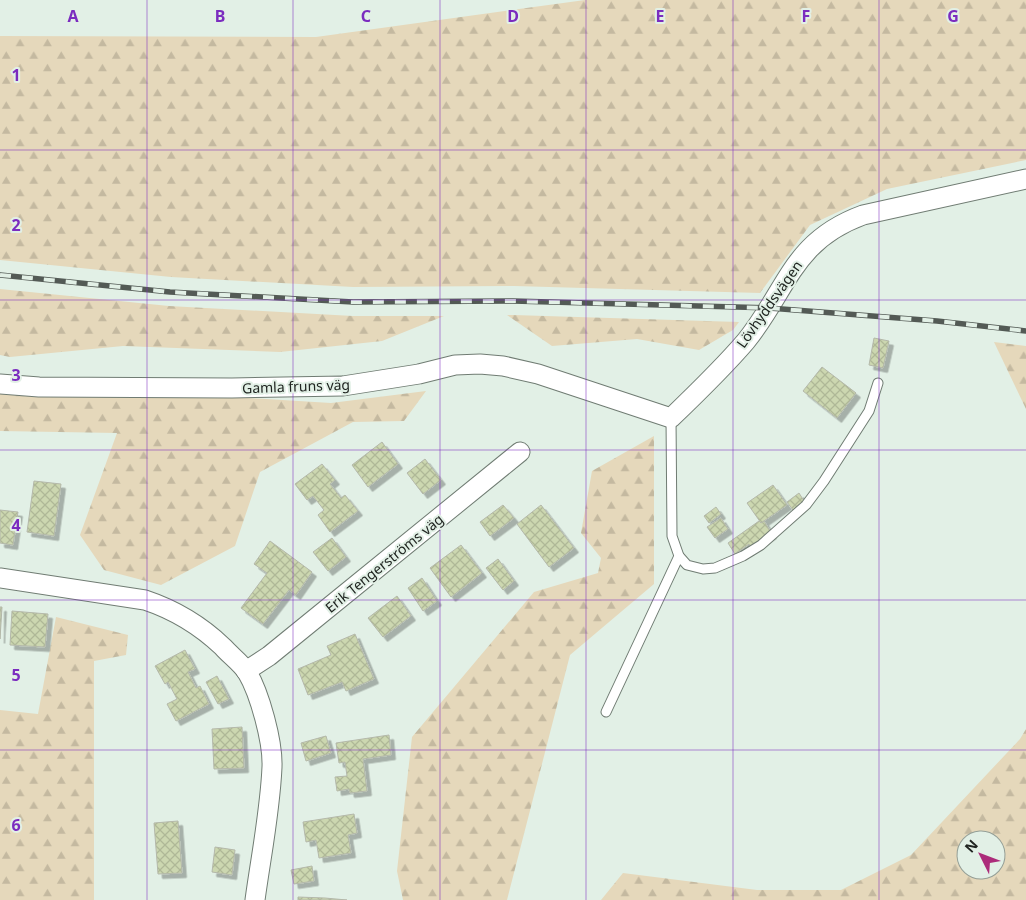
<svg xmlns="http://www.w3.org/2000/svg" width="1026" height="900" font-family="'Noto Sans',sans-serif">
<defs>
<pattern id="forest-firs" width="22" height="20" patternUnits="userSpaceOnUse" patternTransform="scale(1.25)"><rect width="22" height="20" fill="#e5d8bb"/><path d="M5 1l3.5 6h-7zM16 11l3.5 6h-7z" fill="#c4b9a0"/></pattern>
<pattern id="building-cross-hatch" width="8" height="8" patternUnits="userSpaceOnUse" patternTransform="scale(1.25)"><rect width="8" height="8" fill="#ccd7b0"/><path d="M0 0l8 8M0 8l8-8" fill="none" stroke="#afb897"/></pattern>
<filter id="shadow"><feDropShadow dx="4.5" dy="4.5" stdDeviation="0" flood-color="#0004"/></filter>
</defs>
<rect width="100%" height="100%" fill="#e2f0e6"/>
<!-- forest -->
<g fill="url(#forest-firs)" fill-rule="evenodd">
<polygon points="585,0 1026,0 1026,160 887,189 810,225 760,293 514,286 353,287 171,277 0,260 0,36 316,37"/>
<polygon points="0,289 169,306 353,316 444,316 382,341 280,352 123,346 10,357 0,355"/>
<polygon points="507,315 513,315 739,322 733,330 699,350 637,339 552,346"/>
<polygon points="994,342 1026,346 1026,409"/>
<polygon points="0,383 331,403 426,391 404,421 353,422 260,472 235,546 161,585 104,570 80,535 117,433 0,431"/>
<polygon points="654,436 654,584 570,655 507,900 403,900 397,871 412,737 534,592 598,573 601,558 581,533 592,471"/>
<polygon points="56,617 128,635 126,655 94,661 94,900 0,900 0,710 38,714"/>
<path d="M1026,729V900H601L623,873L757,890H841L911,855L1020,739ZM966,840H996V870H966Z"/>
</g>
<!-- building -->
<g fill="url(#building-cross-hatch)" stroke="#b4b8aa" filter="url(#shadow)">
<polygon points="874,338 889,341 883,368 869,365"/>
<polygon points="822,367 856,393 837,418 803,391"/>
<polygon points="382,442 398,464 368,487 352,465"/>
<polygon points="425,459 441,480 423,494 407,473"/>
<polygon points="322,464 335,480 330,484 341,498 345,495 358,511 330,532 318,515 324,510 313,496 307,500 295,484"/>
<polygon points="34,481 61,484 54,536 27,532"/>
<polygon points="773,485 787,505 761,523 747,503"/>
<polygon points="799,493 804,501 793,510 787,502"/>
<polygon points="503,505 514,518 490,536 480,522"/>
<polygon points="541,505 574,548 549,567 517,524"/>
<polygon points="716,507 721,514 709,523 704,516"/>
<polygon points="0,510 18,512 13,545 0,543"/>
<polygon points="721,518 728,529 715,538 707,527"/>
<polygon points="759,521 761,523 764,521 772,534 751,548 749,544 735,554 728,543"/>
<polygon points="332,538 346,557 328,571 313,552"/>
<polygon points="270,541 312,572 296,595 289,590 263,624 241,608 267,573 254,564"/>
<polygon points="461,545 482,573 451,597 430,568"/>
<polygon points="498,559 514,581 503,590 486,568"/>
<polygon points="422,578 437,601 423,611 408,588"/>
<polygon points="397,596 411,616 383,637 368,618"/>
<polygon points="0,607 2,607 0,639"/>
<polygon points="12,611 48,614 45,647 10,645"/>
<polygon points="355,634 374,679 346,691 342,682 308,695 298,669 331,655 327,646"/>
<polygon points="185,650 195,669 188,672 196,688 200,686 209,704 176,721 167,704 177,699 168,682 165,684 155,666"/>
<polygon points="217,676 229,699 218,704 206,682"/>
<polygon points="242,727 244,768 214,769 212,729"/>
<polygon points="389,735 391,755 363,759 367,791 350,793 349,789 337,791 335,777 347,776 345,762 339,763 336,743"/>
<polygon points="326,736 331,753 306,761 301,743"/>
<polygon points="354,814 357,833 348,835 351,853 319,858 316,840 306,842 303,822"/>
<polygon points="178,821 182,873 158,874 154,823"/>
<polygon points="215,847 235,850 232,875 212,872"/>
<polygon points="312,866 314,881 294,884 291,870"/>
<polygon points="298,897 325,898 347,900 298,900"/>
</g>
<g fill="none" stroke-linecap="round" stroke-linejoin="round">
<!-- service casing -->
<g stroke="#707c73" stroke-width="11">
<g id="service">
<polyline points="671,418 672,536 679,556 687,565 703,569 715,568 743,556 761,545 806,505 824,481 869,411 878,383"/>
<polyline points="606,712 679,556"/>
</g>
</g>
<!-- minor casing -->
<g stroke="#707c73" stroke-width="21">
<g id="minor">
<path d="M0,384L39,387L232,388L343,386L419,374L455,365L480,364L503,366L538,374L671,418C697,393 723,368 746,341C788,289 792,241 863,215L1026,179"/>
<path d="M0,578L145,600C175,610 200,625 223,647C230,655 241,663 247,672C260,694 273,742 272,767C270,812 261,856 255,900"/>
<polyline points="246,671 269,656 520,452"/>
</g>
</g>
<!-- service -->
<use href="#service" stroke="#fff" stroke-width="9"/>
<!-- minor -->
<use href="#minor" stroke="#fff" stroke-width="19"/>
<!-- rail casing -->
<g stroke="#535a55" stroke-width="5.5">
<polyline id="rail" points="0,275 170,292 353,302 513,301 769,308 937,321 1026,331"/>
</g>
<!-- rail -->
<use href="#rail" stroke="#e2f0e6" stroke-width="4" stroke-dasharray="11" stroke-linecap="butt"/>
</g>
<!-- grid -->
<path fill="none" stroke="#7b2cbf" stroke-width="1" stroke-opacity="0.55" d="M147,0V900M293,0V900M440,0V900M586,0V900M733,0V900M879,0V900M0,150H1026M0,300H1026M0,450H1026M0,600H1026M0,750H1026"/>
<g text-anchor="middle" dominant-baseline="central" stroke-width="4" stroke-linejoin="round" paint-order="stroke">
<!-- street labels -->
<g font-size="14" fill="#202521" stroke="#e2f0e6">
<text transform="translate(769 304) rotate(-55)">Lövhyddsvägen</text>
<text transform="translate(296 386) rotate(-2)">Gamla fruns väg</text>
<text transform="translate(384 563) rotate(-39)">Erik Tengerströms väg</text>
</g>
</g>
<g font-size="16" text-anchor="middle" font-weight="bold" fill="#7b2cbf" stroke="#e2f0e6" stroke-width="4" stroke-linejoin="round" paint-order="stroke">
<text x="73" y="22">A</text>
<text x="220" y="22">B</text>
<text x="366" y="22">C</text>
<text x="513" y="22">D</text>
<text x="660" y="22">E</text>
<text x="806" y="22">F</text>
<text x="953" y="22">G</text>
<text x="16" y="81">1</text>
<text x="16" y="231">2</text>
<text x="16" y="381">3</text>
<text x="16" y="531">4</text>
<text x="16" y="681">5</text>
<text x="16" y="831">6</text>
</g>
<!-- north arrow -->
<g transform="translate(981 855) rotate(312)"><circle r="24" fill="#e2f0e6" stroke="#949f97"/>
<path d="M0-4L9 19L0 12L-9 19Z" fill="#ac2c7a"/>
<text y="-8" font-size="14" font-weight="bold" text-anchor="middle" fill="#202521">N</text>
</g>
</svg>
